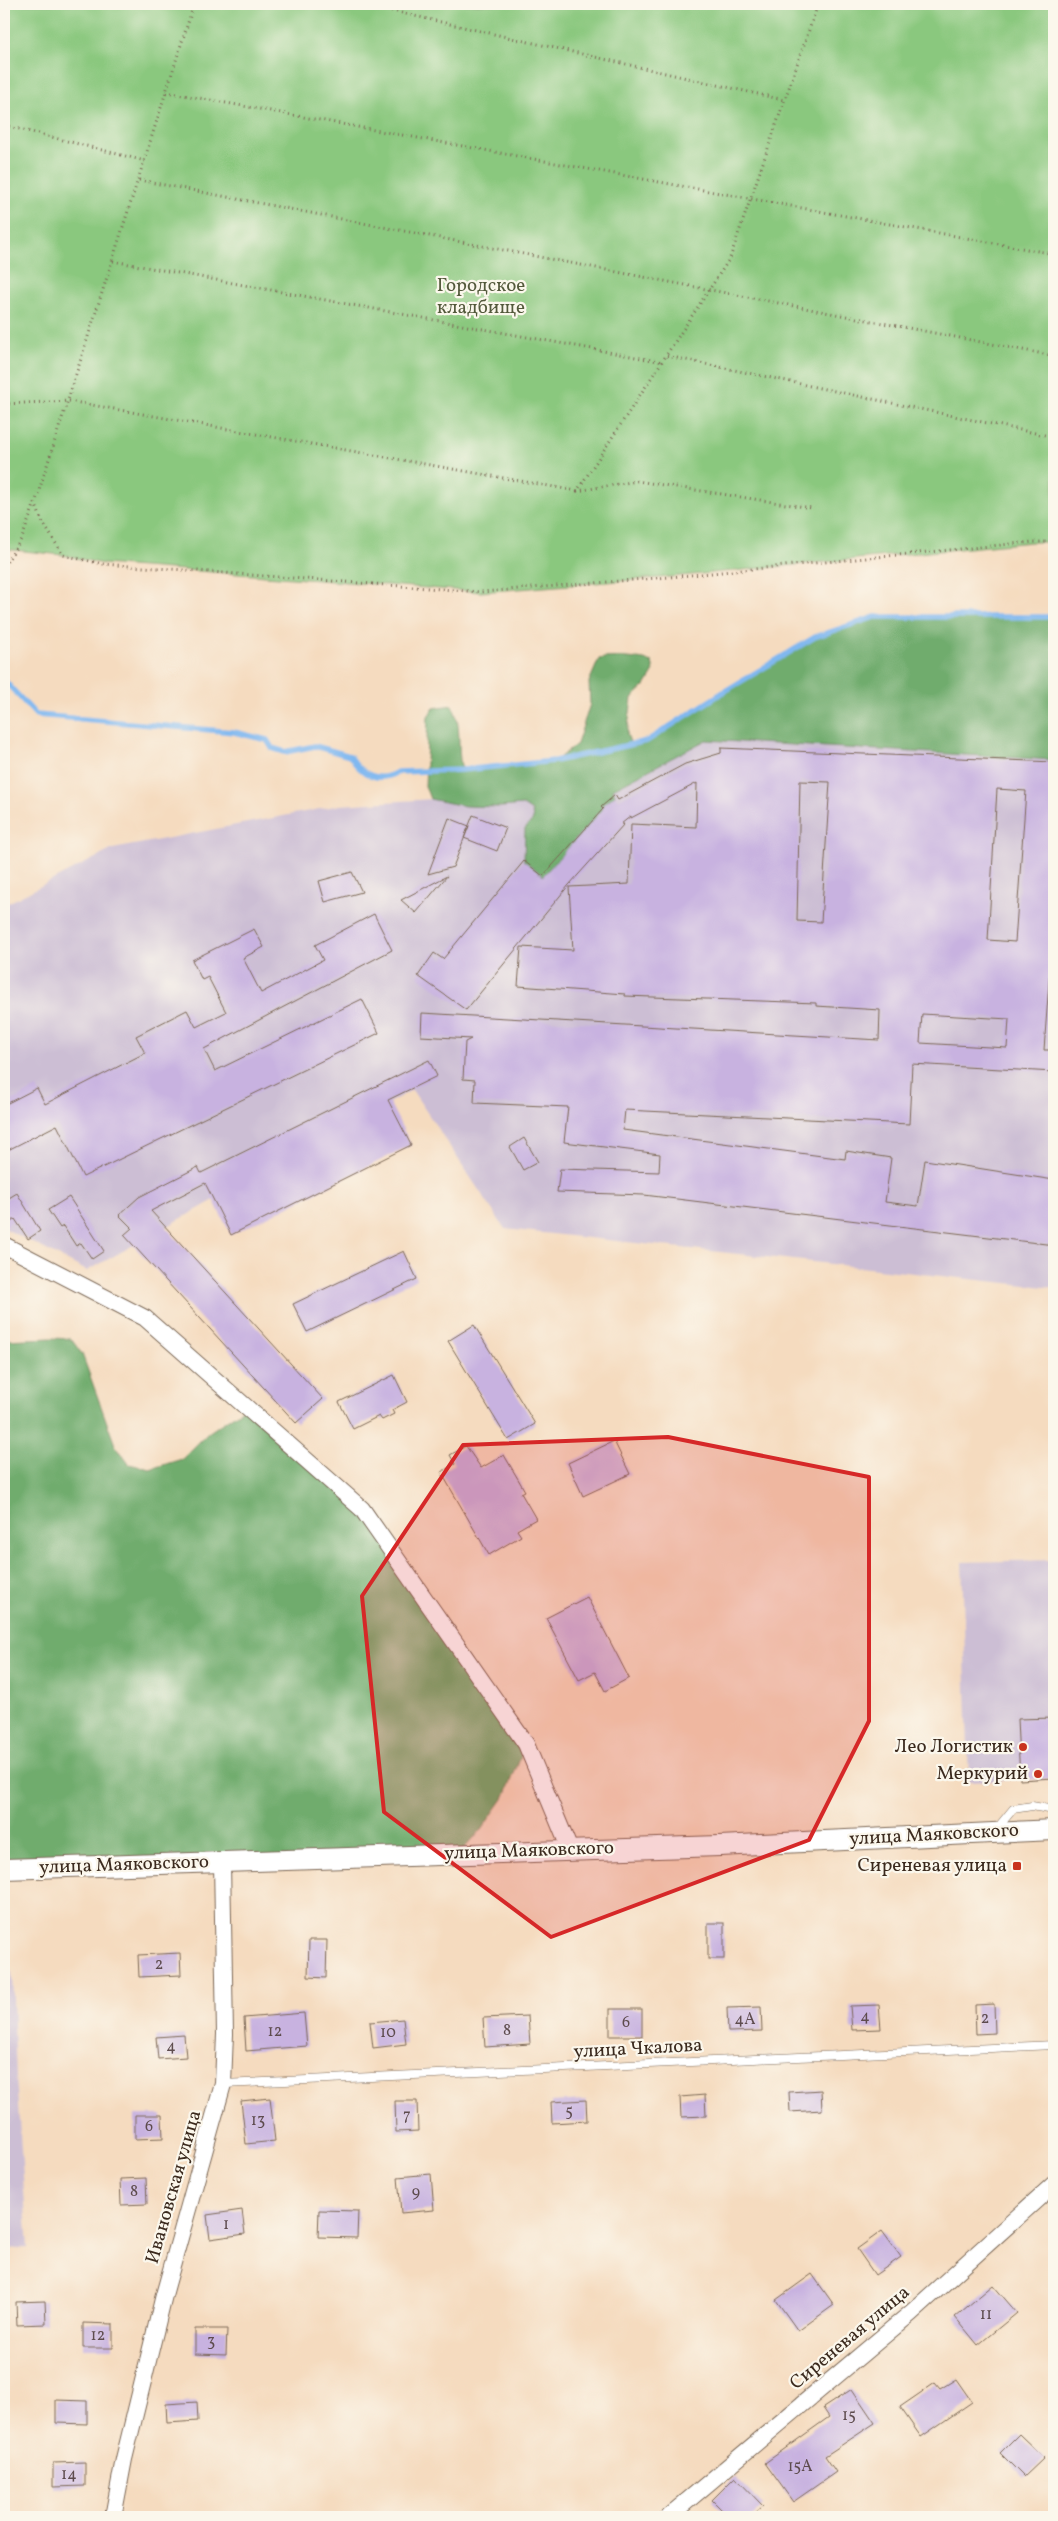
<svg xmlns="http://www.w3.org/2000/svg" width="1058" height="2521" font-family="Vollkorn,serif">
<rect width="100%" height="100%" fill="#fbf7ec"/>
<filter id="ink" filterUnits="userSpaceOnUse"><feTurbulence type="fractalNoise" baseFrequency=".02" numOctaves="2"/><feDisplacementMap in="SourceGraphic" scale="10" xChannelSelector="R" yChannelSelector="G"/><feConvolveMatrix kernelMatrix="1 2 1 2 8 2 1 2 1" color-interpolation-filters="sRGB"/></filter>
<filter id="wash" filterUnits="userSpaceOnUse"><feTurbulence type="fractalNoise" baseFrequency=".0096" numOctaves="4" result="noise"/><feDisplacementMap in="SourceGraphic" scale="20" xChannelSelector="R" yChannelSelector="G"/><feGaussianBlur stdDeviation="1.12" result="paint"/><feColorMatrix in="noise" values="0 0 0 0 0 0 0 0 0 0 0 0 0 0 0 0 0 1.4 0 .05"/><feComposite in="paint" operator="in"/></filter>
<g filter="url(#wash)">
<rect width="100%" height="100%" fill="#f5dbbf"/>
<!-- industrial -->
<g fill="#ccbed4">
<polygon points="706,740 1054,760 1054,1288 505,1229 412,1090 87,1271 4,1228 4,905 113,849 340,805 599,788"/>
<polygon points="1054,1560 1054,1778 969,1782 962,1562"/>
<polygon points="12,1972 16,2077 28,2248 4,2249 4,1973"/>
</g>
<!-- green -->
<polygon fill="#8ac87e" stroke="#62794e" points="4,4 1054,4 1054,542 1031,542 670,577 481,592 103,564 63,555 4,549"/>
<!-- forest -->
<g fill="#6fac6d" stroke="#556b46">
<path d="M875,617H1054V760L706,740L613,789L615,795L601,806L603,809L543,876L524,861L525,829L533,820L532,811L523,805L501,807L465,806L430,799L425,786L428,716L434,708L452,705C463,725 456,749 462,770L555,761L577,744L590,704L589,682L599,659C610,656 641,658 652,662L654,671L645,686L632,698L627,734L631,745L647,741L725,691L815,637Z"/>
<polygon points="52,1338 71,1339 82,1354 115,1445 129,1464 150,1469 182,1459 208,1433 246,1407 362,1509 526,1744 505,1796 481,1830 459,1854 4,1869 4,1340"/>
</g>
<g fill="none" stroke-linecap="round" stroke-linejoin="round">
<!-- stream -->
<path stroke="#80b8f0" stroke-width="5.5" d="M4,680L36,715L234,732L267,740L272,748L285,752L315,746L350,756C361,774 378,784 397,772L462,770L555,761L647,741L725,691L815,637L875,617H1054"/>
</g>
<g id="blocks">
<!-- building -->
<g fill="#c8b2e0" fill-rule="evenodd">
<path d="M721,748L1054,762V914L1044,1050H1054V1072L912,1064L909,1124L625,1110L623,1130L845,1159L846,1151L891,1158L885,1202L918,1206L925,1160L1054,1180V1245L644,1195L557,1192L560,1169L659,1172L660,1154L564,1142L568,1107L474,1103L475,1080L463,1079L465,1042L471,1039L421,1036L422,1013L879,1040L880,1010L816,1006V1003L625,996V994L518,986L521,947L573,950L569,887L629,884L631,824L696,827L697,783L631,818V816L621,824H624L569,885L466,1010L418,976L434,953L443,959L524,861L543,876L603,809L601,807L615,795L618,800L685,764L721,753ZM800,781L830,782L821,922L797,921ZM997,789L1026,791L1015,942L988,940ZM922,1014L1009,1019L1007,1048L920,1043Z"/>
<polygon points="473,815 506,828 497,851 464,838"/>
<polygon points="449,818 469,826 453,867 428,874"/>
<polygon points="352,872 362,892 325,902 319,881"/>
<polygon points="447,876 416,913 401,900"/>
<polygon points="374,914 392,950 204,1049 215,1071 362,999 379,1033 83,1177 57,1125 4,1152 4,1105 37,1088 45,1104 145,1053 136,1036 187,1010 196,1027 226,1012 208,977 202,980 192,960 254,929 264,947 243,958 261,993 323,960 315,945"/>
<polygon points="429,1060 437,1076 388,1100 411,1145 231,1235 205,1183 151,1211 323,1399 296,1423 124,1235 132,1228 119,1215 139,1197 198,1167 201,1173"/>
<polygon points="524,1138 538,1162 523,1170 510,1147"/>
<polygon points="17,1193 40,1231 28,1239 15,1219 4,1227 4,1201"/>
<polygon points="69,1197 104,1251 92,1259 81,1243 76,1246 63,1226 60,1228 48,1210"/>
<polygon points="404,1251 417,1279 307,1332 293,1304"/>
<polygon points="474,1325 535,1424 508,1440 448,1341"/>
<polygon points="394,1375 407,1402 392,1410 394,1414 382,1420 379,1416 353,1429 339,1402"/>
<polygon points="614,1441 630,1474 583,1496 568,1463"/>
<polygon points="466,1446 481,1468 504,1455 525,1491 521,1493 536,1519 517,1530 521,1536 489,1555 441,1472 455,1464 450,1455"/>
<polygon points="587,1597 629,1678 605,1691 595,1672 579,1680 546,1618"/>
<polygon points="1054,1718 1054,1778 1020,1780 1017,1719"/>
<rect x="708" y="1923" width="16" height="36"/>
<polygon points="309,1940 327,1940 326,1978 308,1977"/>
<polygon points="180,1953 181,1975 139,1977 138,1955"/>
<polygon points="994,2004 995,2033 976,2034 975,2005"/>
<polygon points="879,2005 881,2029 852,2030 850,2006"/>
<polygon points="761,2007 762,2031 728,2032 727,2008"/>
<rect x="610" y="2009" width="32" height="27"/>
<polygon points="304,2013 307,2046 246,2051 244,2018"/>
<polygon points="528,2016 530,2044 485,2047 483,2018"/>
<polygon points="403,2019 406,2044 373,2048 370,2022"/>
<polygon points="184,2035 186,2057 158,2059 156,2037"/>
<polygon points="821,2090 822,2110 790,2112 789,2092"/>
<polygon points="705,2095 706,2116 681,2117 680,2097"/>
<polygon points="270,2098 275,2141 246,2144 241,2101"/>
<polygon points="586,2100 587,2121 552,2123 551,2102"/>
<polygon points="395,2101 417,2101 418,2131 396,2132"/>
<polygon points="135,2115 162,2115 163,2138 135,2139"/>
<polygon points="431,2174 434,2210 401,2213 398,2177"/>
<polygon points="146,2178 147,2204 121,2205 120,2179"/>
<polygon points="242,2210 245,2234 210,2239 207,2215"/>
<polygon points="319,2210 358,2211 357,2238 318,2237"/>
<polygon points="882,2231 901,2257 875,2275 857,2249"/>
<polygon points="812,2274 834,2305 798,2331 776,2300"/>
<polygon points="993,2285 1017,2313 978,2345 955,2317"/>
<polygon points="45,2301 46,2324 17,2325 16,2302"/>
<polygon points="83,2323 113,2324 113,2348 83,2348"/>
<polygon points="195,2329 227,2329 226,2355 195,2354"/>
<polygon points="956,2379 972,2402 921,2437 900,2407 935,2383 940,2389"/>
<polygon points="852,2389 875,2423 825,2456 836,2472 793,2502 765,2463 829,2417 823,2408"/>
<polygon points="56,2400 87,2401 87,2424 56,2423"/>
<polygon points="197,2402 198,2421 167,2423 166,2404"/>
<polygon points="1019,2434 1044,2458 1024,2477 1000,2453"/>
<polygon points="85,2462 85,2486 53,2487 53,2463"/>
<polygon points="735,2477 763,2506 751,2517 729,2517 712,2500"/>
</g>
</g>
</g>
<g filter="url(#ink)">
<use href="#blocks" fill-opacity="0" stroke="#7c6856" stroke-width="1"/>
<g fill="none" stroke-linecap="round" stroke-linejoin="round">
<!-- service casing -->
<g stroke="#7c6856" stroke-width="9">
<g id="service">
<polyline points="995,1831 1013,1809 1032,1806 1054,1810"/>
<polyline points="223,2084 1054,2045"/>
</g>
</g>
<!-- minor casing -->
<g stroke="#7c6856" stroke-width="18">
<g id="minor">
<polyline points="4,1245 145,1318 362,1509 526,1744 570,1850"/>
<polyline points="113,2517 124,2459 164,2295 223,2084 225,2034 222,1862"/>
<polyline points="668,2517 911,2313 1054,2184"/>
</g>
</g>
<!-- tertiary casing -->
<g stroke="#7c6856" stroke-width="22">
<polyline id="tertiary" points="4,1869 720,1846 1054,1830"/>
</g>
<!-- path -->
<g stroke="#7c6856" stroke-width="3" stroke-dasharray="1 4" stroke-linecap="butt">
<polyline points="362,4 784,100"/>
<polyline points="1044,4 1054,6"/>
<polyline points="166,92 1054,254"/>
<polyline points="4,125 145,161"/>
<polyline points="139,180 1054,356"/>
<polyline points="113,261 663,362"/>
<polyline points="667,356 1054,437"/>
<polyline points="4,404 69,401 577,491 730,258 818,4"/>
<polyline points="577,491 637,481 812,508"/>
<polyline points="35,503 42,521 63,555 103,564 481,592 670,577 1032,542 1054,542"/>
<polyline points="4,566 22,538 35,503 194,4"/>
</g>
<!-- service -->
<use href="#service" stroke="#fff" stroke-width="8"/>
<!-- minor -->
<use href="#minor" stroke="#fff" stroke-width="16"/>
<!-- tertiary -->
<use href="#tertiary" stroke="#fff" stroke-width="20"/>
</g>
</g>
<!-- marked area -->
<path fill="#d62828" fill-opacity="0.2" stroke="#d62828" stroke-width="4" stroke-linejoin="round" d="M668,1437L869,1477V1721L809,1840L551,1937L384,1812L362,1596L463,1445Z"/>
<!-- markers -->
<g fill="#c8321e" stroke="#fbf7ec" stroke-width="2">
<circle cx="1023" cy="1747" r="5"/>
<circle cx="1038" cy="1774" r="5"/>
<rect x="1012" y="1861" width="10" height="10" rx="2.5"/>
</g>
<g text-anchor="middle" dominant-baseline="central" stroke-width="4.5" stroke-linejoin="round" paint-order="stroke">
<!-- number labels -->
<g font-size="16" fill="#5e4c4e">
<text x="159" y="1965">2</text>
<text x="865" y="2017">4</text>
<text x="985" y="2019">2</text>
<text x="745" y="2020">4А</text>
<text x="626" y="2023">6</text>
<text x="507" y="2031">8</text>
<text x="275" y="2032">12</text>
<text x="388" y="2033">10</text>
<text x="171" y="2047">4</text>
<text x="569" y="2112">5</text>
<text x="407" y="2116">7</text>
<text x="258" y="2121">13</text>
<text x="149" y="2127">6</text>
<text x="134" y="2192">8</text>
<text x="416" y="2193">9</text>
<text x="226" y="2225">1</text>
<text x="986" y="2315">11</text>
<text x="98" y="2336">12</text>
<text x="211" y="2342">3</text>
<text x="849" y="2416">15</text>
<text x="800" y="2467">15А</text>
<text x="69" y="2475">14</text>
</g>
<!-- park labels -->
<g font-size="19" fill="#53593b" stroke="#fbf7ec">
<text x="481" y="286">Городское<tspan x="481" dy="22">кладбище</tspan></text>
</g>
<!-- poi labels -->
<g font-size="19" fill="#3b2a1e" stroke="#fbf7ec" text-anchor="end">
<text x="1013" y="1747">Лео Логистик</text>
<text x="1028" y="1774">Меркурий</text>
<text x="1007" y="1866">Сиреневая улица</text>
</g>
<!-- street labels -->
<g font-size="19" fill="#3b2a1e" stroke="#fbf7ec">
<text transform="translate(934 1835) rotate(-3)">улица Маяковского</text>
<text transform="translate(529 1851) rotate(-2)">улица Маяковского</text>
<text transform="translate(124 1865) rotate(-2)">улица Маяковского</text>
<text transform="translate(638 2049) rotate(-3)">улица Чкалова</text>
<text transform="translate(174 2187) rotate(-74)">Ивановская улица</text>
<text transform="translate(850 2338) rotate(-40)">Сиреневая улица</text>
</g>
</g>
<!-- margin -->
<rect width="1058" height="2521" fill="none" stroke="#fbf7ec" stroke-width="20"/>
</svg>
